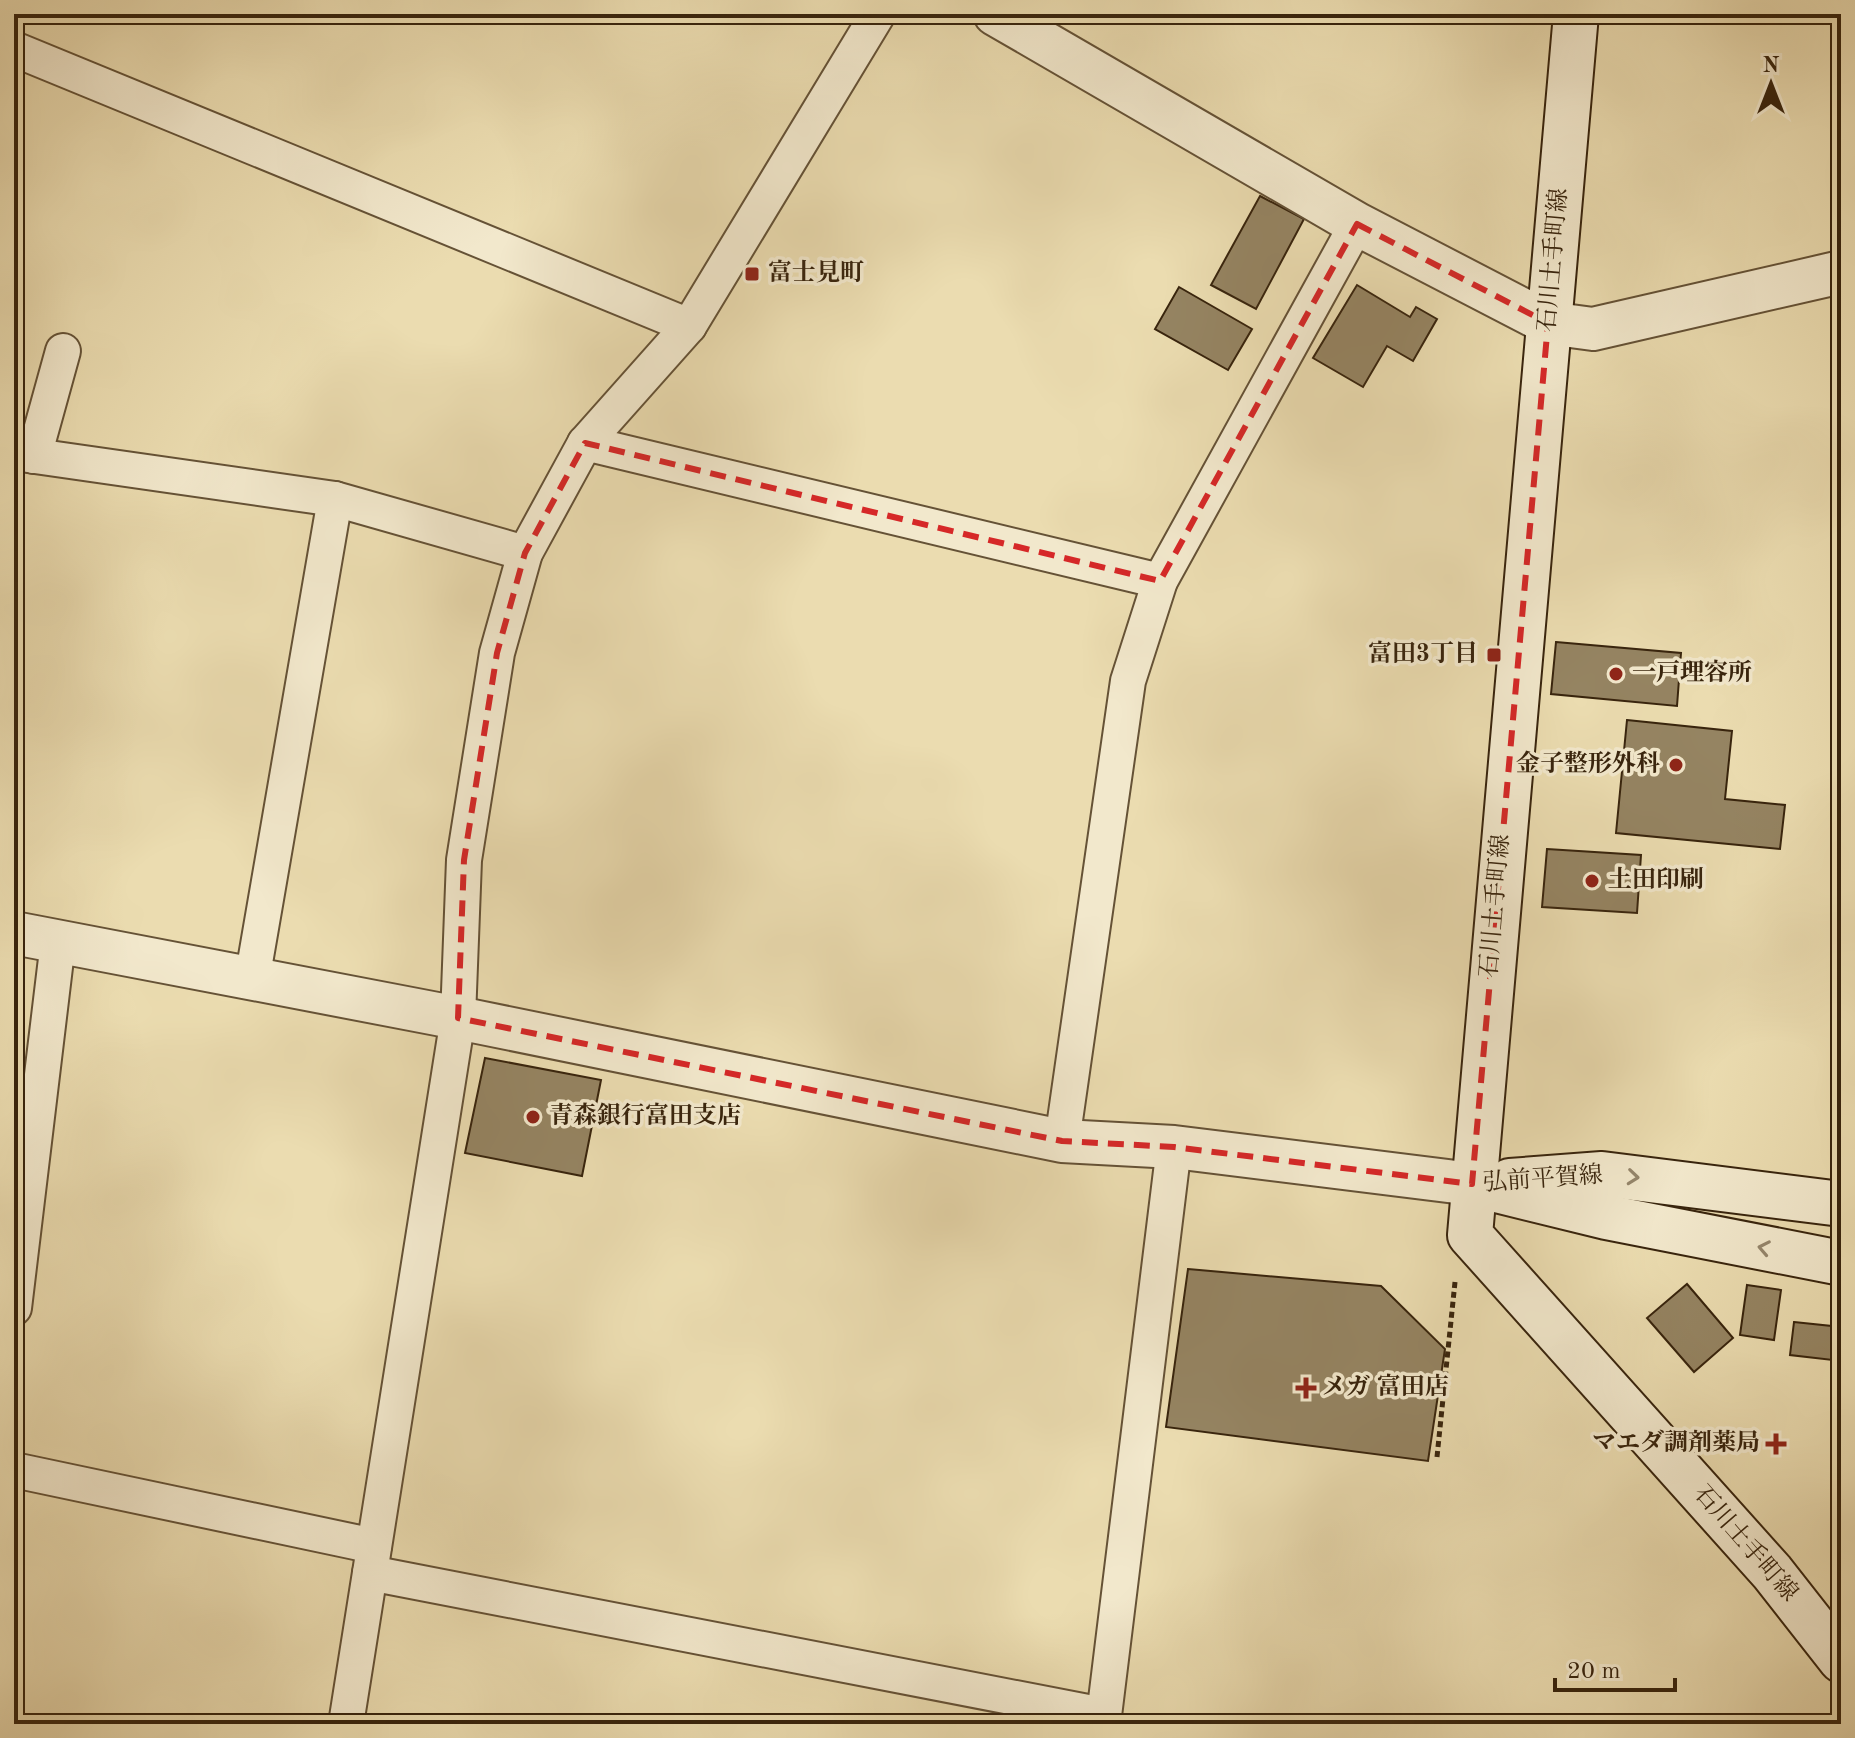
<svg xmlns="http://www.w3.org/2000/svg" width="1855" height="1738" font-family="'Old Standard TT','Noto Serif JP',serif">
<rect width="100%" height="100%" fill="#ebdcb0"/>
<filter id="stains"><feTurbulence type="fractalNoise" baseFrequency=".0025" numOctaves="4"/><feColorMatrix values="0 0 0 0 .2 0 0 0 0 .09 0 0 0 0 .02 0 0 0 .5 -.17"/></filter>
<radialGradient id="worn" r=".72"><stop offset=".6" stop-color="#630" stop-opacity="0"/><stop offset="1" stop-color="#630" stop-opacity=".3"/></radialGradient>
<!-- building -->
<g fill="#958462" stroke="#38240d" stroke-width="2">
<polygon points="1260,196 1304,219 1256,309 1211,285"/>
<polygon points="1357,285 1410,317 1416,307 1437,319 1413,361 1387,346 1363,387 1313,358"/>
<polygon points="1179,287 1252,329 1228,370 1155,329"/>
<polygon points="1556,642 1681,653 1677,706 1551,694"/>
<polygon points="1627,720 1732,731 1725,799 1785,805 1780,849 1616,833"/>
<polygon points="1547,849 1641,855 1637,913 1542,907"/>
<polygon points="485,1058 601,1080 582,1176 465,1153"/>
<polygon points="1188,1269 1381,1286 1445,1349 1428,1461 1166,1427"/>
<polygon points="1687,1284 1733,1338 1694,1372 1647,1318"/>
<polygon points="1747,1285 1781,1290 1774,1340 1740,1335"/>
<polygon points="1794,1322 1841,1327 1841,1361 1790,1355"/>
</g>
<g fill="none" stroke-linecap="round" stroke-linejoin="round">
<!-- minor casing -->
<g stroke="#655236" stroke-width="38">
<g id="minor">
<polyline points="14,49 689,326"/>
<polyline points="585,443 1160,581"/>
<polyline points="14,453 335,499 525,553"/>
<polyline points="34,456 63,351"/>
<polyline points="252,980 335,499"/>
<polyline points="1062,1141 1128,681 1160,581 1357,224"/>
<polyline points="14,1308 58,942"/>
<polyline points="14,1470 374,1546"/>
<polyline points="370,1573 1103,1715"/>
<polyline points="346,1724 458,1018 464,860 497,653 525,553 585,443 689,326 878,14"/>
<polyline points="1103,1724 1174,1147"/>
</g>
</g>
<!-- tertiary casing -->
<g stroke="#655236" stroke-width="46">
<g id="tertiary">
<polyline points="995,14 1357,224 1548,323 1593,329 1841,272"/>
<polyline points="14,933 458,1018 1062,1141 1174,1147 1472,1184"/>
</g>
</g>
<!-- secondary casing -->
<g stroke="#38240d" stroke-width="48">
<g id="secondary">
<polyline points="1576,14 1470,1235 1772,1572 1841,1660"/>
<polyline points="1510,1181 1602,1174 1841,1204"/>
<polyline points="1472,1184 1606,1217 1841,1263"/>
</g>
</g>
<!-- path -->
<polyline stroke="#38240d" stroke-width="5" stroke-dasharray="6 4" stroke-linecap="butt" points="1437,1457 1455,1282"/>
<!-- minor -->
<use href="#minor" stroke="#f2e8cc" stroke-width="34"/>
<!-- tertiary -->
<use href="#tertiary" stroke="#f2e8cc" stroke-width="42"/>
<!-- secondary -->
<use href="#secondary" stroke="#f2e8cc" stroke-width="44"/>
</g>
<!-- one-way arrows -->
<defs><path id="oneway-chevron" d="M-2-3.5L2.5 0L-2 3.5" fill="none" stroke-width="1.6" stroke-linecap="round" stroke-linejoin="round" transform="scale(2)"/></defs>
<g stroke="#95866c">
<use href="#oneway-chevron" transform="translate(1633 1177) rotate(6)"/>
<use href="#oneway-chevron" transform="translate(1764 1248) rotate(-169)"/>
</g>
<!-- marked area -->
<path fill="none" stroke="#d62828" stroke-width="6" stroke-dasharray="16 10" stroke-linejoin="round" d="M1357,224L1548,323L1472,1184L1174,1147L1062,1141L458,1018L464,860L497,653L525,553L585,443L1160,581Z"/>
<!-- markers -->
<g fill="#8f2418" stroke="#f2e8cc" stroke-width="3">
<rect x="744" y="266" width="16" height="16" rx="4"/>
<rect x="1486" y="647" width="16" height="16" rx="4"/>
<circle cx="1616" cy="674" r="8"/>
<circle cx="1676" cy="765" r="8"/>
<circle cx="1592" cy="881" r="8"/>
<circle cx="533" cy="1117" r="8"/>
<path d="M1302 1376h8v8h8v8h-8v8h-8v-8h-8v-8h8z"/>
<path d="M1772 1432h8v8h8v8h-8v8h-8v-8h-8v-8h8z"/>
</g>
<g text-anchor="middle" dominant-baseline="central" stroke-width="7" stroke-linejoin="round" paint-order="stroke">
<!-- street labels -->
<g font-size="24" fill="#38240d" stroke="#f2e8cc">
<text transform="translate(1554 260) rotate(-85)">石川土手町線</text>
<text transform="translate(1496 906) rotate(-85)">石川土手町線</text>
<text transform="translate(1543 1180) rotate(-4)">弘前平賀線</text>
<text transform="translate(1745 1544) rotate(49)">石川土手町線</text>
</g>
<!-- poi labels -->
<g font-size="24" font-weight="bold" fill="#38240d" stroke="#f2e8cc" text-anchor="start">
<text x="768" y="274">富士見町</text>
<text x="1478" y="655" text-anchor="end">富田3丁目</text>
<text x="1632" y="674">一戸理容所</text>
<text x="1660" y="765" text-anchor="end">金子整形外科</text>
<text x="1608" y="881">土田印刷</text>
<text x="549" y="1117">青森銀行富田支店</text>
<text x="1322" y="1388">メガ 富田店</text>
<text x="1760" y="1444" text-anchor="end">マエダ調剤薬局</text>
</g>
</g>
<!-- margin -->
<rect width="1855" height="1738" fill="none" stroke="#ebdcb0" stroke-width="48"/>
<rect x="16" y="16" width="1823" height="1706" fill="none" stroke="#38240d" stroke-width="4"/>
<rect x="24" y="24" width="1807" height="1690" fill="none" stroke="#38240d" stroke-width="2"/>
<!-- north arrow -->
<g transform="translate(1771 84)" stroke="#f2e8cc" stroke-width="6" paint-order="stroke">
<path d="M0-6L14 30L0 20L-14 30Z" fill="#38240d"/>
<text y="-12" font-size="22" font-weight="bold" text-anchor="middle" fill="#38240d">N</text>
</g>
<!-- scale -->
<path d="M1555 1678v12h120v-12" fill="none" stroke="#38240d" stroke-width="4"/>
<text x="1567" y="1678" font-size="24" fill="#38240d" stroke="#f2e8cc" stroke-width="6" paint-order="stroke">20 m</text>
<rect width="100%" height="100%" filter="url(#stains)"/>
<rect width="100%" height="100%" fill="url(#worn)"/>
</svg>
